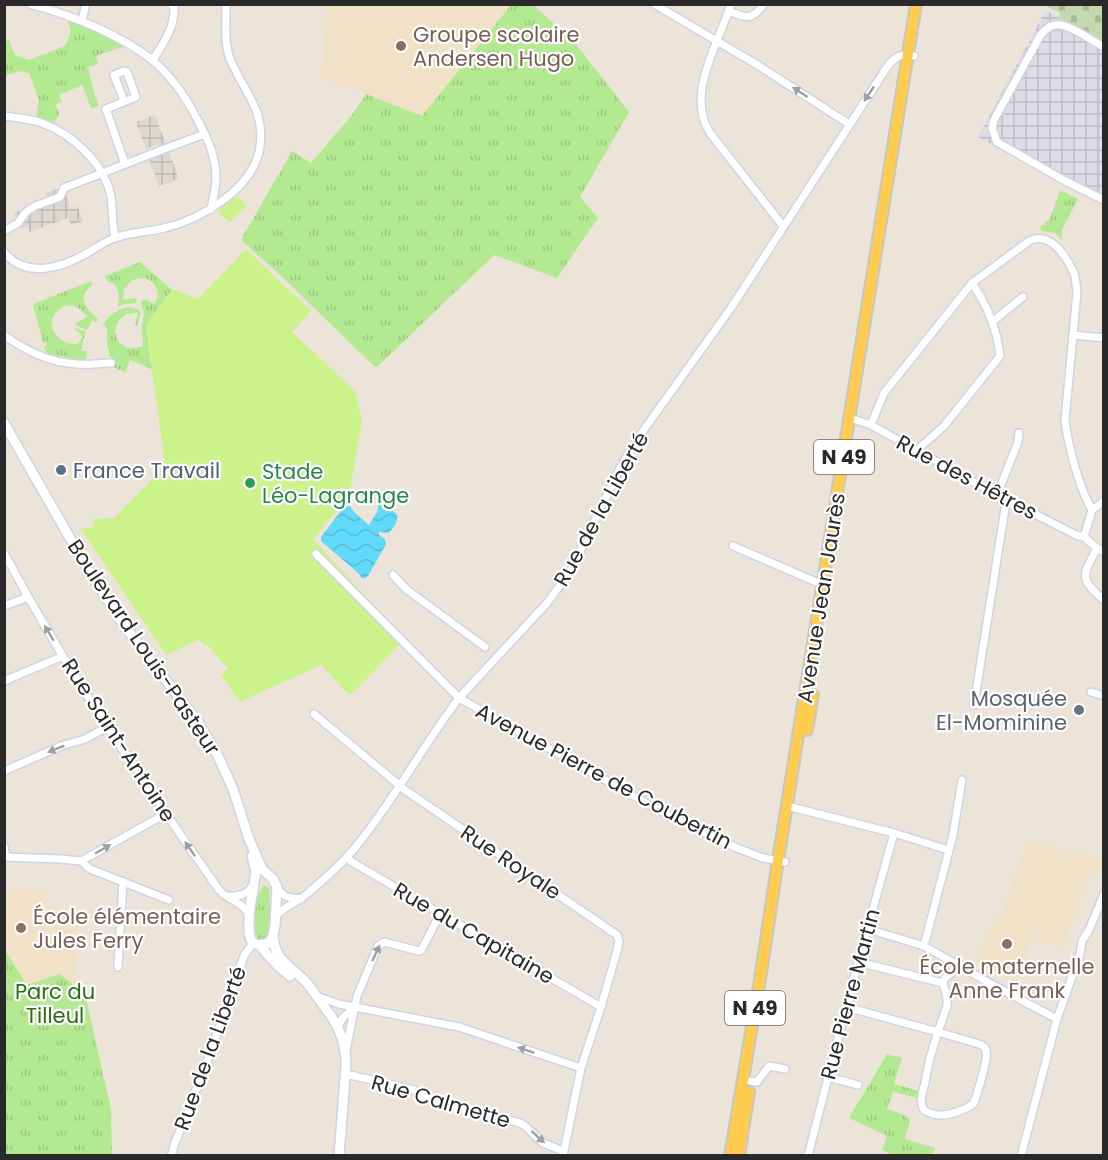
<svg xmlns="http://www.w3.org/2000/svg" width="1108" height="1160" font-family="Poppins,sans-serif">
<defs>
<pattern id="industrial-grid" width="8" height="8" patternUnits="userSpaceOnUse" patternTransform="scale(1.5)"><rect width="8" height="8" fill="#dddbe5"/><path d="M0 4h8M4 0v8" fill="none" stroke="#bebcc4"/></pattern>
<pattern id="grass-tufts" width="24" height="20" patternUnits="userSpaceOnUse" patternTransform="scale(1.5)"><rect width="24" height="20" fill="#b3e990"/><path d="M3 7l-1-3M5 7V3M7 7l1-3M15 17l-1-3M17 17v-4M19 17l1-3" fill="none" stroke="#9ac87c"/></pattern>
<pattern id="cemetery-stones" width="16" height="16" patternUnits="userSpaceOnUse" patternTransform="scale(1.5)"><rect width="16" height="16" fill="#c5d9af"/><path d="M2 7V4a2 2 0 0 1 4 0v3zM10 15v-3a2 2 0 0 1 4 0v3z" fill="#a9ba97"/></pattern>
<pattern id="plaza-grid" width="8" height="8" patternUnits="userSpaceOnUse" patternTransform="scale(1.5)"><rect width="8" height="8" fill="#ddd7d1"/><path d="M0 4h8M4 0v8" fill="none" stroke="#beb9b3"/></pattern>
<pattern id="water-waves" width="16" height="10" patternUnits="userSpaceOnUse" patternTransform="scale(1.5)"><rect width="16" height="10" fill="#61d9fa"/><path d="M0 5q4-4 8 0t8 0" fill="none" stroke="#54bad6"/></pattern>
</defs>
<rect width="100%" height="100%" fill="#ede4d9"/>
<!-- industrial -->
<polygon fill="url(#industrial-grid)" points="1046,10 1103,43 1103,203 978,137"/>
<!-- education -->
<g fill="#f1e1c7">
<polygon points="320,4 511,5 422,116 370,95 321,79 327,13"/>
<polygon points="1027,841 1038,845 1040,842 1077,856 1079,850 1102,859 1097,874 1090,872 1063,949 1036,939 1041,922 1037,921 1017,983 1005,979 1006,974 976,965 988,934 1004,908"/>
<polygon points="5,890 45,891 45,906 78,907 76,987 27,985 5,949"/>
</g>
<!-- grass -->
<g fill="url(#grass-tufts)">
<polygon points="511,5 533,5 575,43 629,112 580,197 598,218 557,278 494,255 376,368 278,273 241,240 292,151 311,163 352,115 366,94 422,116"/>
<path d="M67,20C88,26 106,35 125,46L96,56L98,64L88,67L94,93L99,106L91,108L82,85L59,95L62,102L55,104L59,114L54,123L36,117L39,100L29,73L19,71L5,76V42L9,40L15,55L29,60L65,46L71,31Z"/>
<polygon points="1060,190 1078,199 1062,230 1062,240 1055,233 1041,231 1040,227 1050,219"/>
<path d="M140,262L172,290L148,322L146,329L152,369L130,360L125,372L113,367L114,362L113,358L109,356V349L107,348V328L103,325C110,313 128,300 141,312L137,326L135,325L138,313C107,310 107,358 143,346C143,340 142,335 142,330C141,321 147,314 141,305L142,301L146,299L154,304C161,296 157,283 147,279C142,277 137,279 132,280L124,289L123,300L135,298L137,300L136,303L124,304L118,307C119,297 120,289 112,283C105,278 109,284 105,276Z"/>
<path d="M91,281L92,285C91,286 85,292 85,293C80,303 91,313 98,318L96,322L92,320L87,330L76,326V323L87,317C69,289 38,319 59,338C65,343 70,344 77,344L83,337L75,329L76,328L86,332L83,340L82,351H87V357L84,360H80L50,354L45,351L44,346L47,345L46,342L43,343L33,304Z"/>
<path d="M264,885L269,888L271,917L266,939L265,940L259,941C251,930 254,895 264,885Z"/>
<polygon points="4,949 27,985 60,974 85,994 111,1109 112,1155 5,1155"/>
<polygon points="887,1054 902,1058 894,1084 919,1091 917,1098 893,1092 887,1109 905,1115 910,1121 905,1139 935,1148 932,1155 892,1155 882,1150 887,1136 849,1118"/>
</g>
<!-- cemetery -->
<polygon fill="url(#cemetery-stones)" points="1044,5 1103,5 1103,42 1059,17 1060,13"/>
<!-- pitch -->
<g fill="#cbf28b">
<polygon points="237,195 247,206 229,223 218,211"/>
<polygon points="246,249 311,311 292,332 355,391 362,420 349,496 313,539 405,639 350,696 321,665 240,702 221,675 228,668 208,646 204,645 200,639 166,655 80,528 94,528 93,519 114,518 162,469 165,465 146,329 148,322 173,289 198,299"/>
</g>
<!-- plaza -->
<g fill="url(#plaza-grid)">
<polygon points="155,115 179,179 159,186 148,156 160,150 157,144 146,149 136,122"/>
<polygon points="63,187 71,209 78,207 83,221 71,225 68,218 30,232 28,226 20,229 14,213 33,206 33,203 47,198 46,193"/>
</g>
<!-- water -->
<path fill="url(#water-waves)" d="M379,502L397,514C398,522 394,527 389,533L379,532V535L385,539L386,544L368,576L365,578H362L357,572L321,541V537L344,507L350,506L354,512L369,525L377,512Z"/>
<g fill="none" stroke-linecap="round" stroke-linejoin="round">
<!-- street casing -->
<g stroke="#cfd4e4" stroke-width="10">
<g id="street">
<path d="M30,4C74,16 115,32 151,59C171,75 187,99 198,121C208,139 216,157 216,178C216,188 213,199 211,209"/>
<polyline points="654,4 756,64 849,124"/>
<path d="M731,4C719,43 685,94 710,133L783,226"/>
<path d="M729,11C747,19 752,20 764,4"/>
<polyline points="82,20 86,4"/>
<path d="M1104,47C1092,41 1067,22 1055,25C1048,26 1044,31 1040,36L994,120L992,128L997,142L1067,182L1104,200"/>
<path d="M153,60C163,43 175,28 174,7L171,4"/>
<polyline points="124,101 114,75 124,71 127,72 136,97 106,109 125,164"/>
<path d="M4,116C17,118 30,119 42,123C72,134 104,163 111,196C113,210 112,223 115,238"/>
<path d="M4,231L18,223L26,212L35,206L60,197L64,188C111,170 157,151 205,134"/>
<path d="M4,252C26,279 62,268 87,253C96,248 105,241 115,238C130,232 148,232 164,228C200,220 250,190 259,152C268,112 243,91 230,59C224,42 226,22 226,4"/>
<polyline points="993,321 1023,297"/>
<path d="M4,335C27,352 50,363 78,364C89,365 100,363 111,363"/>
<polyline points="1073,335 1104,338"/>
<polyline points="850,418 871,425 986,489 1006,502 1033,513 1076,535 1084,537 1097,548 1104,552"/>
<path d="M871,425L884,393L972,283L1029,241C1046,233 1058,246 1067,260C1069,264 1072,268 1074,273C1076,279 1076,286 1077,292L1065,420C1068,445 1079,488 1092,510"/>
<path d="M916,451L944,426L1000,356C997,328 987,305 972,283"/>
<polyline points="997,495 1018,442 1019,433"/>
<polyline points="1092,510 1104,501"/>
<polyline points="1084,537 1092,510"/>
<polyline points="733,546 823,585"/>
<path d="M1097,548C1083,576 1078,578 1104,600"/>
<path d="M4,553C40,620 79,685 122,749L129,757L180,834L219,890C229,901 241,901 249,914"/>
<polyline points="316,554 459,698 673,818 737,848 763,858 785,862"/>
<polyline points="393,575 406,589 485,647"/>
<polyline points="4,606 28,597"/>
<polyline points="4,681 63,656"/>
<polyline points="1091,692 1104,696"/>
<polyline points="974,705 1006,502"/>
<polyline points="314,714 405,790 617,935 619,941 617,951 601,1007 581,1068 563,1156"/>
<polyline points="4,771 61,746 85,739 107,727"/>
<polyline points="787,806 894,833 948,850"/>
<polyline points="4,846 6,857"/>
<polyline points="4,857 60,859 81,861 167,813"/>
<polyline points="347,857 352,862 601,1007"/>
<polyline points="81,861 90,869 169,900"/>
<path d="M277,887C283,898 290,898 301,899"/>
<path d="M227,896C239,897 247,895 253,885"/>
<path d="M276,916C285,906 298,902 308,893C324,879 341,865 354,849C393,802 422,747 459,698L547,603L570,572L620,468L638,438L731,308L889,64C897,56 903,53 914,56"/>
<polyline points="868,929 924,946 993,985 1057,1019"/>
<polyline points="924,946 953,835 962,780"/>
<polyline points="858,962 943,983"/>
<polyline points="118,967 123,882"/>
<polyline points="316,996 339,1004 459,1027 581,1068"/>
<path d="M846,1007L938,1032C933,1047 928,1062 926,1078C924,1090 918,1099 924,1110C929,1113 934,1115 940,1115C948,1116 968,1109 974,1103C977,1093 989,1059 986,1050C985,1046 983,1046 979,1044L938,1032L947,1006V997L943,983L945,978L960,966"/>
<polyline points="338,1027 342,1019 354,1007"/>
<polyline points="346,1050 357,996 378,946 384,942 419,951 422,949 440,914"/>
<polyline points="346,1074 414,1090 431,1101 447,1106 517,1122 524,1125 543,1143 563,1151"/>
<polyline points="828,1077 858,1085"/>
<polyline points="750,1081 757,1082 769,1066 785,1069"/>
<polyline points="171,1156 175,1143 206,1065 244,956 253,943"/>
<polyline points="808,1156 846,1007 894,833"/>
<polyline points="1021,1156 1057,1019 1080,954 1082,941 1089,930 1104,894"/>
</g>
</g>
<!-- secondary casing -->
<g stroke="#cfd4e4" stroke-width="12">
<g id="secondary">
<polyline points="4,423 93,578 126,628 198,722 218,756 233,789 249,839 259,862 262,869 273,879 277,887 275,925 273,936 269,943 259,945"/>
<polyline points="252,856 256,872 249,914 249,933 251,940 253,943 259,945 276,964 290,976"/>
<path d="M273,936C274,960 292,967 307,983C311,988 314,993 318,998C335,1020 346,1036 346,1065L339,1156"/>
</g>
</g>
<!-- primary casing -->
<g stroke="#c7c7c7" stroke-width="14">
<g id="primary">
<polyline points="807,730 813,695"/>
<polyline points="730,1156 761,973 778,860 916,4"/>
<polyline points="739,1156 749,1092"/>
</g>
</g>
<!-- street -->
<use href="#street" stroke="#fff" stroke-width="7"/>
<!-- secondary -->
<use href="#secondary" stroke="#fff" stroke-width="9"/>
<!-- primary -->
<use href="#primary" stroke="#fecc4e" stroke-width="10"/>
</g>
<!-- one-way arrows -->
<defs><path id="oneway-solid" d="M-6-.8H1V-3.2L6.5 0L1 3.2V.8H-6Z" transform="scale(1.5)"/></defs>
<g fill="#9f9f9f">
<use href="#oneway-solid" transform="translate(800 92) rotate(-147)"/>
<use href="#oneway-solid" transform="translate(869 94) rotate(124)"/>
<use href="#oneway-solid" transform="translate(49 633) rotate(-121)"/>
<use href="#oneway-solid" transform="translate(56 749) rotate(158)"/>
<use href="#oneway-solid" transform="translate(103 849) rotate(-29)"/>
<use href="#oneway-solid" transform="translate(190 849) rotate(-125)"/>
<use href="#oneway-solid" transform="translate(376 953) rotate(-65)"/>
<use href="#oneway-solid" transform="translate(526 1050) rotate(-162)"/>
<use href="#oneway-solid" transform="translate(538 1137) rotate(42)"/>
</g>
<!-- markers -->
<g fill="#8d6e63" stroke="#fff" stroke-width="2">
<circle cx="401" cy="46" r="6"/>
<circle cx="21" cy="928" r="6"/>
<circle cx="1007" cy="944" r="6"/>
</g>
<circle fill="#5c6f8a" stroke="#fff" stroke-width="2" cx="61" cy="470" r="6"/>
<circle fill="#2e9e5b" stroke="#fff" stroke-width="2" cx="250" cy="483" r="6"/>
<circle fill="#6b7280" stroke="#fff" stroke-width="2" cx="1079" cy="710" r="6"/>
<g text-anchor="middle" dominant-baseline="central" stroke-width="4.5" stroke-linejoin="round" paint-order="stroke">
<!-- shield labels -->
<g fill="#fff" stroke="#696969" stroke-width="1.5">
<rect x="814" y="440" width="60" height="34" rx="4.5"/>
<rect x="725" y="991" width="60" height="34" rx="4.5"/>
</g>
<g font-size="20" font-weight="bold" fill="#292929">
<text x="844" y="457">N 49</text>
<text x="755" y="1008">N 49</text>
</g>
<!-- education labels -->
<g font-size="21" fill="#785e54" stroke="#fff" text-anchor="start">
<text x="413" y="34">Groupe scolaire<tspan x="413" dy="24">Andersen Hugo</tspan></text>
<text x="33" y="916">École élémentaire<tspan x="33" dy="24">Jules Ferry</tspan></text>
<text x="1007" y="966" text-anchor="middle">École maternelle<tspan x="1007" dy="24">Anne Frank</tspan></text>
</g>
<!-- service labels -->
<g font-size="21" fill="#4e5e75" stroke="#fff" text-anchor="start">
<text x="73" y="470">France Travail</text>
</g>
<!-- leisure labels -->
<g font-size="21" fill="#27864d" stroke="#fff" text-anchor="start">
<text x="262" y="471">Stade<tspan x="262" dy="24">Léo-Lagrange</tspan></text>
</g>
<!-- street labels -->
<g font-size="21" fill="#292929" stroke="#fff">
<text transform="translate(967 477) rotate(28)">Rue des Hêtres</text>
<text transform="translate(601 509) rotate(-61)">Rue de la Liberté</text>
<text transform="translate(821 598) rotate(-81)">Avenue Jean Jaurès</text>
<text transform="translate(144 647) rotate(56)">Boulevard Louis-Pasteur</text>
<text transform="translate(119 740) rotate(57)">Rue Saint-Antoine</text>
<text transform="translate(604 776) rotate(28)">Avenue Pierre de Coubertin</text>
<text transform="translate(511 862) rotate(34)">Rue Royale</text>
<text transform="translate(474 933) rotate(30)">Rue du Capitaine</text>
<text transform="translate(850 994) rotate(-75)">Rue Pierre Martin</text>
<text transform="translate(210 1048) rotate(-70)">Rue de la Liberté</text>
<text transform="translate(441 1101) rotate(16)">Rue Calmette</text>
</g>
<!-- worship labels -->
<g font-size="21" fill="#5b616d" stroke="#fff" text-anchor="end">
<text x="1067" y="698">Mosquée<tspan x="1067" dy="24">El-Mominine</tspan></text>
</g>
<!-- park labels -->
<g font-size="21" fill="#2a6d13" stroke="#fff">
<text x="55" y="991">Parc du<tspan x="55" dy="24">Tilleul</tspan></text>
</g>
</g>
<!-- border -->
<rect width="1108" height="1160" fill="none" stroke="#292929" stroke-width="12"/>
</svg>
